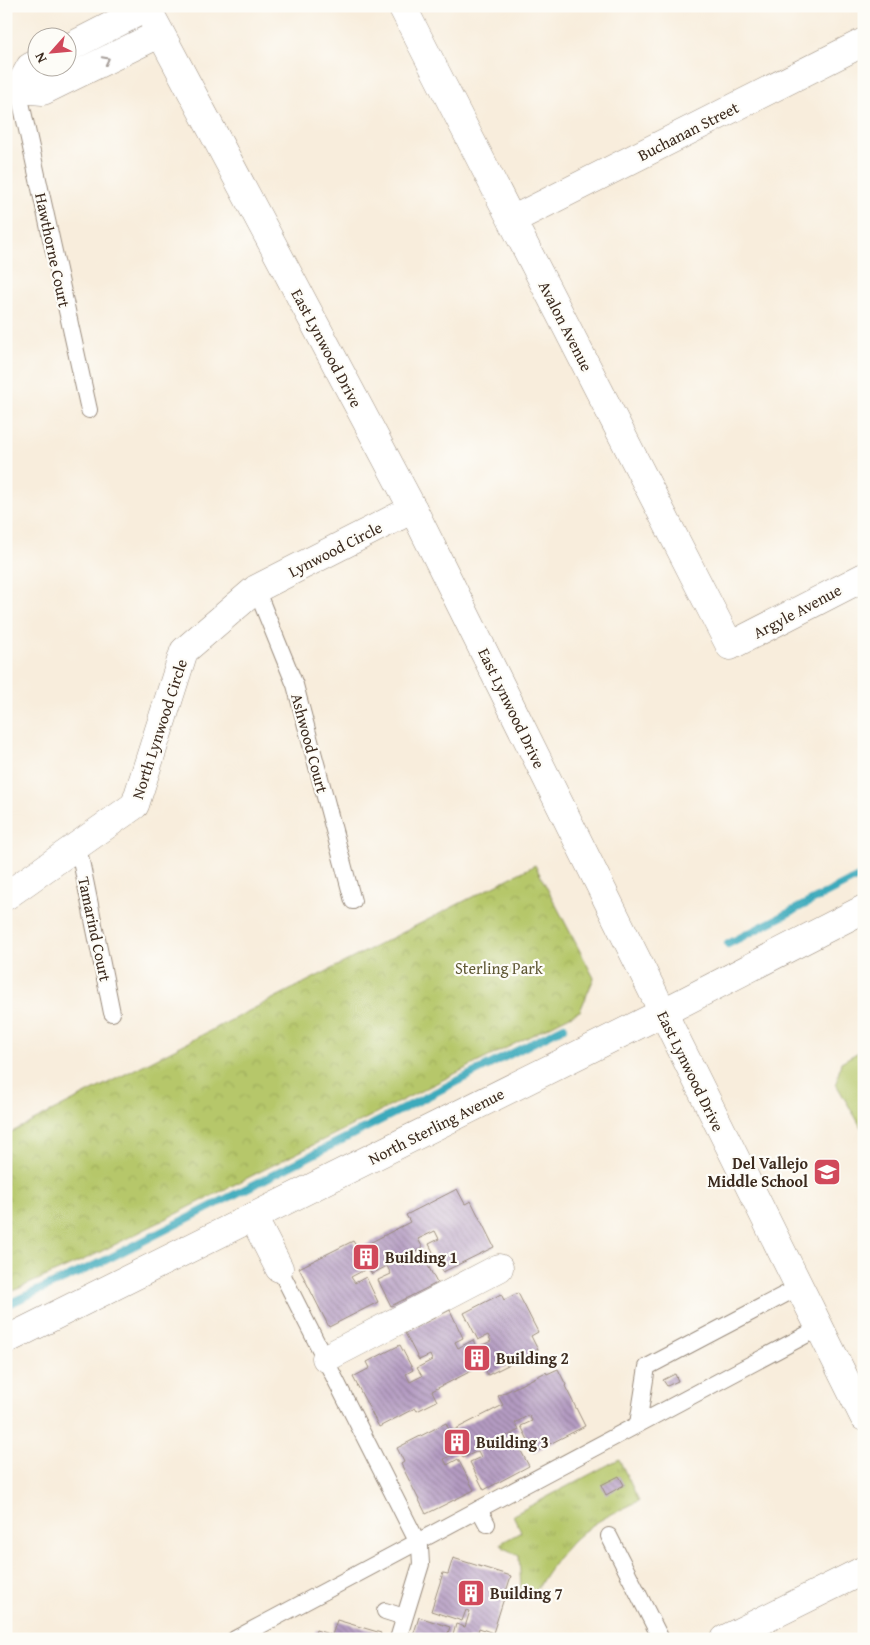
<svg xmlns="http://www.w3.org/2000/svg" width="870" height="1645" font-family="'Gentium Book Plus',serif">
<defs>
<pattern id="grass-tufts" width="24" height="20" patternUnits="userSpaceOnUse" patternTransform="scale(1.25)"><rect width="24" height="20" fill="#b6c76a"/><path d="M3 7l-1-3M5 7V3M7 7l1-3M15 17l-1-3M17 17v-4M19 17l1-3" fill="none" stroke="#9dab5b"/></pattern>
<pattern id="park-crowns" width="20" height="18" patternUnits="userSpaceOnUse" patternTransform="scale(1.25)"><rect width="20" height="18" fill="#b6c76a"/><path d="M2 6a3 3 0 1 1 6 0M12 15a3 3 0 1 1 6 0" fill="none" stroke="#9dab5b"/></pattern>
<pattern id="building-back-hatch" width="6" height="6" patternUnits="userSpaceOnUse" patternTransform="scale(1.25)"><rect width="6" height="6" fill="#b49bc2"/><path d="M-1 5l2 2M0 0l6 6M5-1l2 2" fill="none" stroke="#947f9d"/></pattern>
</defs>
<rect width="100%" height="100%" fill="#fdfcf7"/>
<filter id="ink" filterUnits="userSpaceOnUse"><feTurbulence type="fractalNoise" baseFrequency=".02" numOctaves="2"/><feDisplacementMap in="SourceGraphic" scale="10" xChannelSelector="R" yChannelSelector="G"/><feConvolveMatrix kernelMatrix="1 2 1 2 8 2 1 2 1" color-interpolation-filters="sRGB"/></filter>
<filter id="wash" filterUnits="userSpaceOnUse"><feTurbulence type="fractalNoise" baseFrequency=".0096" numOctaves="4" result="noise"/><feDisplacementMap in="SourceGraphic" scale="20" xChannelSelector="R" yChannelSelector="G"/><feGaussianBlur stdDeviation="1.12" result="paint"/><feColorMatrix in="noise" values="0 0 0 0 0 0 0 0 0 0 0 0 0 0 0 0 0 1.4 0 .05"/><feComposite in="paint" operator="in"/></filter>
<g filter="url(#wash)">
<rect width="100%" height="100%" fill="#f8eddc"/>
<!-- grass -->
<path fill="url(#grass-tufts)" stroke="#787844" d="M619,1459L639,1501C618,1511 594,1521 576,1538C559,1554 546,1574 534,1594L521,1588L519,1556L504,1548L501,1543L521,1532L513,1515Z"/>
<!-- park -->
<polygon fill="url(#park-crowns)" stroke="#787844" points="535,865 594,978 580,1011 92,1256 6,1294 6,1135"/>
<!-- pitch -->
<polygon fill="#b6c76a" stroke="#787844" points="864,1049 864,1132 836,1084 841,1062"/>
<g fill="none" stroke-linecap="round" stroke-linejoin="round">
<!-- stream -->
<g stroke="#3daabc" stroke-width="8">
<polyline points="728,944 864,874"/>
<polyline points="6,1305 102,1262 564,1027"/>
</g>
</g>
<g id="blocks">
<!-- building -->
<g fill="url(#building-back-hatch)">
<polygon points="457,1189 465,1204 471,1201 494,1247 443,1272 429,1244 439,1239 435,1231 418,1239 423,1248 410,1255 414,1263 424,1258 437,1283 391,1306 378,1280 391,1274 387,1266 372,1274 368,1268 351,1277 355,1283 366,1277 378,1302 329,1327 299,1268 353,1241 358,1249 410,1222 406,1215"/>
<polygon points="518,1293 538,1332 531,1336 538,1350 488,1375 483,1365 432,1391 437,1401 417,1411 415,1408 379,1427 353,1377 370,1368 367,1362 400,1345 413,1370 406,1374 410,1382 422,1376 417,1368 432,1360 430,1355 419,1360 405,1333 450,1310 463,1338 455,1342 458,1348 473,1340 477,1348 491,1341 488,1335 478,1340 464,1313 501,1294 504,1300"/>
<polygon points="558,1369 566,1385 565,1386 585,1426 534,1452 521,1426 532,1421 529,1415 515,1423 519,1430 503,1438 506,1444 515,1440 529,1466 484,1490 470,1462 481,1457 478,1451 463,1458 460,1451 444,1459 447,1465 458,1459 474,1490 426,1514 401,1464 404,1462 397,1448 446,1423 450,1432 503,1405 498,1396 546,1372 547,1374"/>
<polygon points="675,1374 678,1381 667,1386 663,1380"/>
<polygon points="619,1476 624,1485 606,1495 601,1485"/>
<polygon points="453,1558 511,1576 493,1633 479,1628 476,1639 452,1639 456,1624 465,1627 470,1611 466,1610 462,1621 431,1611 443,1573 448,1574"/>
<polygon points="419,1617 450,1627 446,1639 412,1639"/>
<polygon points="337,1620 381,1633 379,1639 313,1639 316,1630 332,1635"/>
</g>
</g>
</g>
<g filter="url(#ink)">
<use href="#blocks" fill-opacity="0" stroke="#9a8c7d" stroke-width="1"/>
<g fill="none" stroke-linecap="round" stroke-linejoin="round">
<!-- service casing -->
<g stroke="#9a8c7d" stroke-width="18">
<g id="service">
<polyline points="18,89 89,410"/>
<polyline points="256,589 295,685 353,901"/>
<polyline points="78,846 112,1013"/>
<polyline points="279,1268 420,1547 421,1564 398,1639"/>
<polyline points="638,1424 647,1367 799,1287"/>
<polyline points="479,1509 487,1524"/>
<polyline points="609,1536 661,1639"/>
<polyline points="385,1611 404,1617"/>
<polyline points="235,1639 819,1328"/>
</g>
</g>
<!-- minor casing -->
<g stroke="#9a8c7d" stroke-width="29">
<g id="minor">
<polyline points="402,6 730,646 864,577"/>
<polyline points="68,48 146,8"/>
<polyline points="18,89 43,91 159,34"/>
<polyline points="18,89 30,67 38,63"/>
<polyline points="512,220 864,42"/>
<polyline points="6,896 135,805 184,651 256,589 413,509"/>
<polyline points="253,1217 279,1268"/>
<polyline points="326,1358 499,1268"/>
<polyline points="725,1639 864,1570"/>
</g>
</g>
<!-- tertiary casing -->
<g stroke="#9a8c7d" stroke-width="29">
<polyline id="tertiary" points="6,1340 662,1013 864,909"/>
</g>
<!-- secondary casing -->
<g stroke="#9a8c7d" stroke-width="29">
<polyline id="secondary" points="146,6 413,509 864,1417"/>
</g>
<!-- service -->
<use href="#service" stroke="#fff" stroke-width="16"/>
<!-- minor -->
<use href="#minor" stroke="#fff" stroke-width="28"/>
<!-- tertiary -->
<use href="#tertiary" stroke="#fff" stroke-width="28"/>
<!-- secondary -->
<use href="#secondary" stroke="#fff" stroke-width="28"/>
</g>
<!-- one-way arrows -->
<defs><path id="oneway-chevron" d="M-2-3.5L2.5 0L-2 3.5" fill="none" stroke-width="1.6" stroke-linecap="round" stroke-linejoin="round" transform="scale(1.25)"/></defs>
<use stroke="#a79f9a" href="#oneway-chevron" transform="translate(106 60) rotate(-27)"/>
</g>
<!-- icons -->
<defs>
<g id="school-square" transform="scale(1.4375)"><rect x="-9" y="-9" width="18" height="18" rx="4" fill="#d1495b" stroke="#fdfcf7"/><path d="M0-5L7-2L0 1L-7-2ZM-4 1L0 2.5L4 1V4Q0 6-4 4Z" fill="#fff"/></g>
<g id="building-square" transform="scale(1.4375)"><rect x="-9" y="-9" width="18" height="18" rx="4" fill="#d1495b" stroke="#fdfcf7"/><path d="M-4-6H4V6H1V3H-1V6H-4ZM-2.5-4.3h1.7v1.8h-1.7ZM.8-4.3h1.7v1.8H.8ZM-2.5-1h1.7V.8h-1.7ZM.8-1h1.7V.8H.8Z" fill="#fff"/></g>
</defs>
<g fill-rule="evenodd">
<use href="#school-square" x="827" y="1172"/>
<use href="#building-square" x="366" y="1257"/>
<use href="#building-square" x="477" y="1358"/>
<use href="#building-square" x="457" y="1442"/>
<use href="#building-square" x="471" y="1593"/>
</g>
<g text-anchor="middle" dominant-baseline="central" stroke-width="4.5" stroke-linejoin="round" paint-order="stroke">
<!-- street labels -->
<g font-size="16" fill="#3b2a1e" stroke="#fdfcf7">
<text transform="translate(688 131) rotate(-27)">Buchanan Street</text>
<text transform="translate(53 250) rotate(78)">Hawthorne Court</text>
<text transform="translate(566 326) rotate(63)">Avalon Avenue</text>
<text transform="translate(327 348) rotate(62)">East Lynwood Drive</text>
<text transform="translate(335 549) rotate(-27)">Lynwood Circle</text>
<text transform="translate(797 611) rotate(-28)">Argyle Avenue</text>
<text transform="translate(512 708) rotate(64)">East Lynwood Drive</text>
<text transform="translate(159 729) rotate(-72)">North Lynwood Circle</text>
<text transform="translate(310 743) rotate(75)">Ashwood Court</text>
<text transform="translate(95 929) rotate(78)">Tamarind Court</text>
<text transform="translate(691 1071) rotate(64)">East Lynwood Drive</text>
<text transform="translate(436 1126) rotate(-27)">North Sterling Avenue</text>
</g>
<!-- park labels -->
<g font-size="16" fill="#605935" stroke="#fdfcf7">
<text x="499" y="968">Sterling Park</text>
</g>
<!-- poi labels -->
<g font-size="16" font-weight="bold" fill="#3b2a1e" stroke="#fdfcf7" text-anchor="start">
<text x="808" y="1163" text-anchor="end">Del Vallejo<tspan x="808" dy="18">Middle School</tspan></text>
<text x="385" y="1257">Building 1</text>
<text x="496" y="1358">Building 2</text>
<text x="476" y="1442">Building 3</text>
<text x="490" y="1593">Building 7</text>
</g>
</g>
<!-- margin -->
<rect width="870" height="1645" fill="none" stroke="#fdfcf7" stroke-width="25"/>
<!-- north arrow -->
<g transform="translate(52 52) rotate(243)"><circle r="24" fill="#fdfcf7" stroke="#afa8a0"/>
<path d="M0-4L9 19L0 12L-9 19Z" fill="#d1495b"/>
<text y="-8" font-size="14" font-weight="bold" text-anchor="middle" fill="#3b2a1e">N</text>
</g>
</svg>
